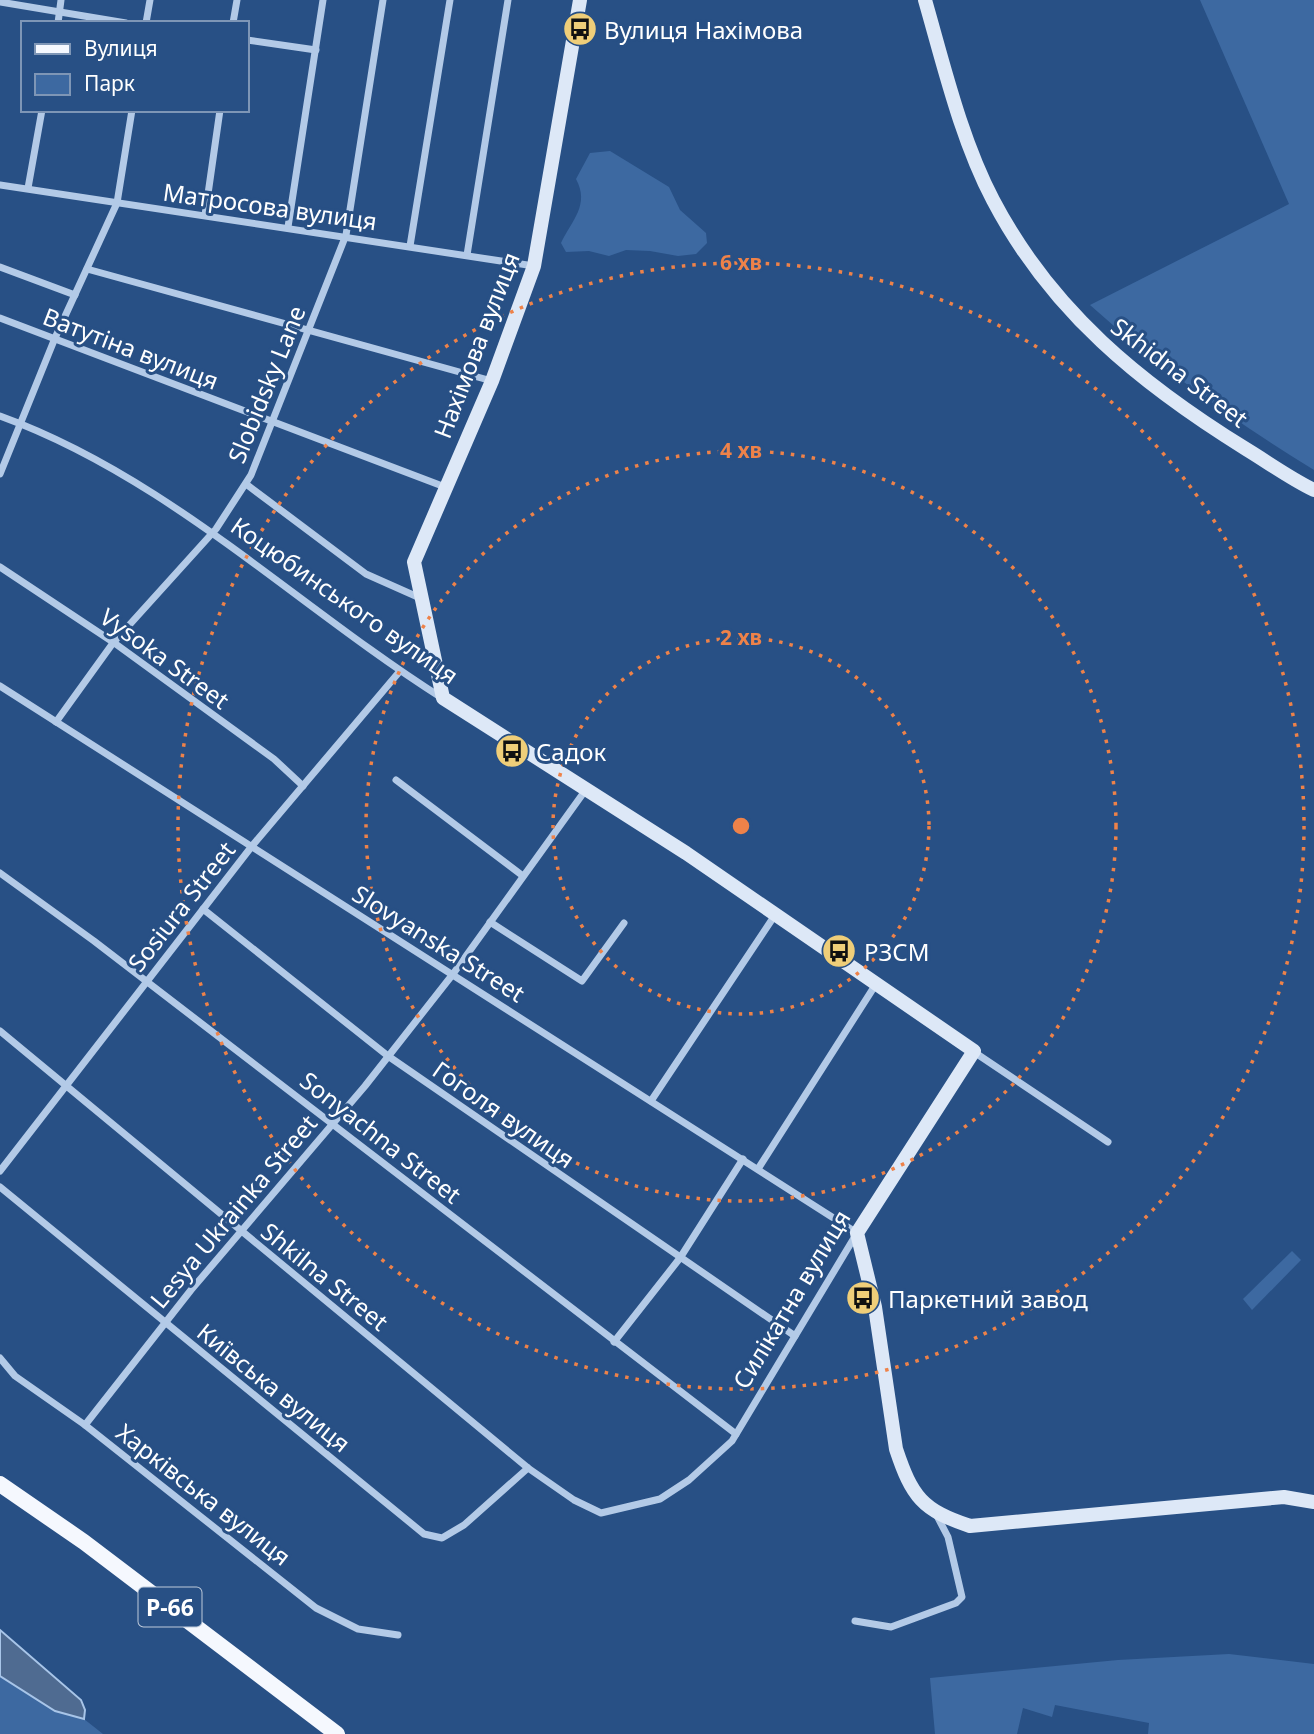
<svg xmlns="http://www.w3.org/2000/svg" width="1314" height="1734" font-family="'Noto Sans',sans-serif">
<rect width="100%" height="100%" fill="#285085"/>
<!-- green -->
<g fill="#3d69a1">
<path d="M1200,0H1314V470C1234,421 1160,368 1090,305L1289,204Z"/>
<path d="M610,151L669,187L680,210L706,233L707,243L696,254L678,256L650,251L626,250L609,256L589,251L566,252L561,243C572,220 590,205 576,179L590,153Z"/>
<polygon points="1292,1251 1301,1260 1252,1310 1243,1299"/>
<polygon points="1229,1654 1314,1664 1314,1734 1148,1734 1149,1723 1055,1705 1052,1717 1023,1708 1017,1734 935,1734 930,1678 1118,1660"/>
<polygon points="0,1676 55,1711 84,1719 103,1734 0,1734"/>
</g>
<!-- water -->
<polygon fill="#4f6b91" stroke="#a8c5e8" stroke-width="2" points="0,1630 81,1700 85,1710 84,1719 55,1711 0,1676"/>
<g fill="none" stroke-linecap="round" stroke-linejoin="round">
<!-- street -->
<g stroke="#b3cae7" stroke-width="7">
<polyline points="0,2 126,23"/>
<polyline points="58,23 61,0"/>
<polyline points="146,23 150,0"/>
<polyline points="233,23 237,0"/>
<polyline points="247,40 316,50"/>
<polyline points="0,185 534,266"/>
<polyline points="28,188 42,110"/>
<polyline points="205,215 220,110"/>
<polyline points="288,227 323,0"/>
<polyline points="410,246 450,0"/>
<polyline points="467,255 508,0"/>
<polyline points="0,267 75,295"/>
<polyline points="87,269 492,381"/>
<polyline points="0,318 445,487"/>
<path d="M0,416C166,476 295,605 442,698"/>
<polyline points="0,474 55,338 117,203 132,110"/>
<polyline points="246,484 366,574 420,598"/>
<polyline points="0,567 113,642 274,759 303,786"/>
<polyline points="0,686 857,1233 732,1441 689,1480 660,1499 601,1513 574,1500 528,1468 0,1031"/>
<polyline points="56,722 113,643 216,529 251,475 346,235 383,0"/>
<polyline points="396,780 523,876"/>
<polyline points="0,873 94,941 736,1434"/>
<polyline points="203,909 388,1056 795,1336"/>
<polyline points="490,922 582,981 624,923"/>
<polyline points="974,1052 1108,1142"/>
<polyline points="651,1101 775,915"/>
<polyline points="758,1169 876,984"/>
<polyline points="0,1171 252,846 400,671"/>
<polyline points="0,1187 424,1534 442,1538 464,1525 528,1468"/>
<polyline points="614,1342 680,1258 743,1159"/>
<polyline points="0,1358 15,1376 85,1425 316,1608 358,1629 398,1635"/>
<polyline points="85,1425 191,1290 365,1086 453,974 587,788"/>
<polyline points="855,1621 891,1627 956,1603 962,1597 948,1537 936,1514"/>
</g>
<!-- secondary -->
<g stroke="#dde8f7" stroke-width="14">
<path d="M580,0L534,266L492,381L414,562L443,698L686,853L974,1051L857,1233L875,1307L896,1449C912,1497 922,1510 970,1526L1284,1497L1314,1502"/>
<path d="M925,0C944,66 961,139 993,200C1051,311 1141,384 1246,449C1269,463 1291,479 1314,490"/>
</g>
<!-- primary -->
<polyline stroke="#f5f8fe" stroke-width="16" points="0,1484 84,1542 337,1734"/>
</g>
<!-- distance rings -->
<g fill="none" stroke="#ee8249" stroke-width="3.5" stroke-dasharray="3.5 7">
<circle cx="741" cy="826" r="188"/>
<circle cx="741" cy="826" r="375"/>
<circle cx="741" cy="826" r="563"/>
</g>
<!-- icons -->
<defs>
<g id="bus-disc" transform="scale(1.75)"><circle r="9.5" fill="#efce79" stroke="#285085"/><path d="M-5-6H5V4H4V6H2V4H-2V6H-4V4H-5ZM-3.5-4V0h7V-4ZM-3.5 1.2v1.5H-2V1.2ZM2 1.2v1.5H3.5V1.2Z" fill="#111"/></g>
</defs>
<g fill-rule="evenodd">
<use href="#bus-disc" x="580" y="29"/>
<use href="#bus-disc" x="512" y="751"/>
<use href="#bus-disc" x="839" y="951"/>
<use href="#bus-disc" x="863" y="1298"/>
</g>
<g text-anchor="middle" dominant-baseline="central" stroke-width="6" stroke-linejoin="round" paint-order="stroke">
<!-- shield labels -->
<rect fill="#285085" stroke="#becada" stroke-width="2" x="138.5" y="1587.5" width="63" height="39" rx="5"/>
<g font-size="23" font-weight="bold" fill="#fff">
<text x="170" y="1607">Р-66</text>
</g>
<!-- poi labels -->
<g font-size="24" fill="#fff" stroke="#285085" text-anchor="start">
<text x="604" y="29">Вулиця Нахімова</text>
<text x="536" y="751">Садок</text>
<text x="864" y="951">РЗСМ</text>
<text x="888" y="1298">Паркетний завод</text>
</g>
<!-- street labels -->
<g font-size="24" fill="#fff" stroke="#285085">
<text transform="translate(270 206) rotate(8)">Матросова вулиця</text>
<text transform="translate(476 345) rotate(-69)">Нахімова вулиця</text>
<text transform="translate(131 348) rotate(21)">Ватутіна вулиця</text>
<text transform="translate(1180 372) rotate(37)">Skhidna Street</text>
<text transform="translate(266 384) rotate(-68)">Slobidsky Lane</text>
<text transform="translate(345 600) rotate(35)">Коцюбинського вулиця</text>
<text transform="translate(165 658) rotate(36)">Vysoka Street</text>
<text transform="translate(181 906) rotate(-52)">Sosiura Street</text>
<text transform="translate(439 943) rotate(32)">Slovyanska Street</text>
<text transform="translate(504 1114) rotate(35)">Гоголя вулиця</text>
<text transform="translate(381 1137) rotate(38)">Sonyachna Street</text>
<text transform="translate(233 1211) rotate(-50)">Lesya Ukrainka Street</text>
<text transform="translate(325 1276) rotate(39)">Shkilna Street</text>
<text transform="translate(791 1299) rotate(-59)">Силікатна вулиця</text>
<text transform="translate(274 1387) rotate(39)">Київська вулиця</text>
<text transform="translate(204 1494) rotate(38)">Харківська вулиця</text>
</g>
</g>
<circle cx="741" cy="826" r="10" fill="#ee8249" stroke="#285085" stroke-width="3.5"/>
<g font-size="21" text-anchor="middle" font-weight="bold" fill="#ee8249" stroke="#285085" stroke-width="6" stroke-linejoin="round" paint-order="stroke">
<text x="741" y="270">6 хв</text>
<text x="741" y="458">4 хв</text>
<text x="741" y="645">2 хв</text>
</g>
<!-- legend -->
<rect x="21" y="21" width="228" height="91" fill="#285085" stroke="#7e96b6" stroke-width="2"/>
<rect x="35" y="44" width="35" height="10" fill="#f5f8fe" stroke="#7e96b6" stroke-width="2"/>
<text x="84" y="56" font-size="21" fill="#ffffff">Вулиця</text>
<rect x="35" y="74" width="35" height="21" fill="#3d69a1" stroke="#7e96b6" stroke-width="2"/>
<text x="84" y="91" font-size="21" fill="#ffffff">Парк</text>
</svg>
